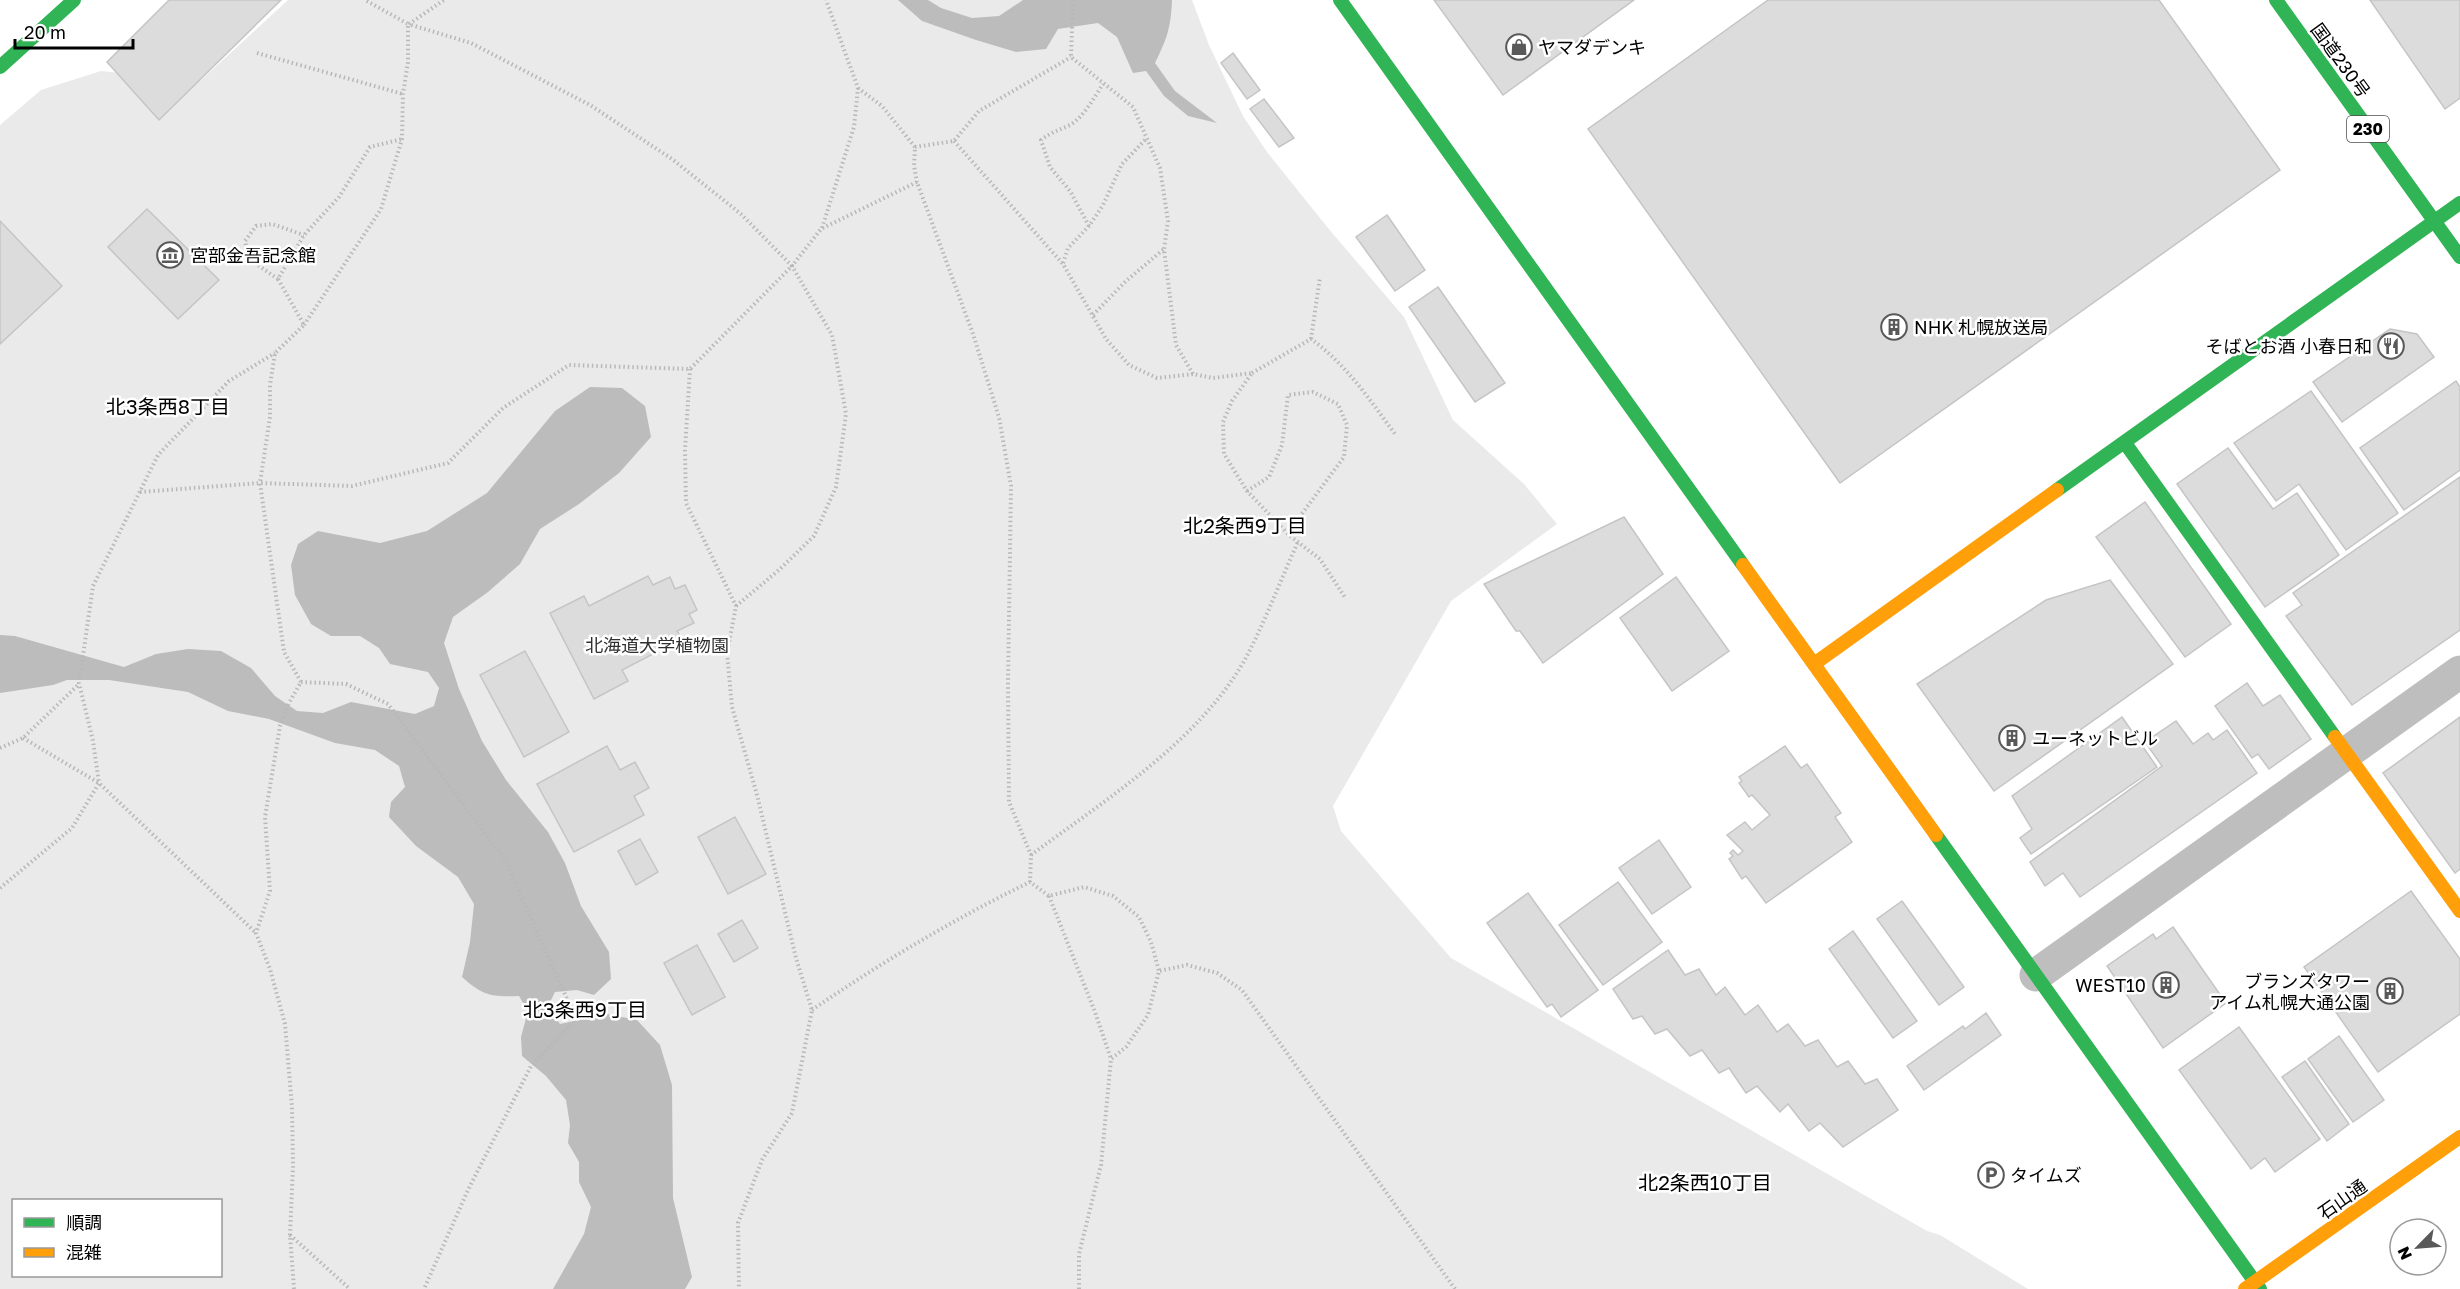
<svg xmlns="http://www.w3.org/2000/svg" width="2460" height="1289" font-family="'Golos Text','Noto Sans JP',sans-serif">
<rect width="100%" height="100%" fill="#fff"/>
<!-- green -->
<path fill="#eaeaea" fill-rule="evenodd" d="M288,0H1192L1209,45L1243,116L1267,152L1328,228L1404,317L1453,420L1524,484L1557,524L1451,601L1333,806L1341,831L1451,958L1927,1231L1940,1235L2028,1289H0V125L41,90L101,71L200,81ZM14,1200H220V1276H14Z"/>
<!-- water -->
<g fill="#bcbcbc">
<path d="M898,0H928L941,8L972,18L999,16L1023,0H1172C1171,27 1167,39 1155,63L1175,91L1217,123L1188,116L1164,96L1146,71L1133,73L1117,37L1098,23L1058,29L1046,49L1016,52L976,40L922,21Z"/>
<path d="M590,387L622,388L645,406L651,437L619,473L579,504L540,529L520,564L488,592L453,617L444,643L459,689L482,741L506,780L548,832L565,863L581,906L609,952L611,979L594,995L577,990L555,992L548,1006L560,1024L607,1014L637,1020L660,1045L672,1085L673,1198L692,1277L685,1289H553L584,1234L591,1207L579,1182V1162L568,1143L570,1125L566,1100L546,1076L522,1056L521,1037L528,1011L519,996C492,997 483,996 462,977L470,942L474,904L458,877L416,846L389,817L391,802L405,787L399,766L375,750L335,743L269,719L228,711L188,692L109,680H67L53,685L0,693V635L15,636L124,667L156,654L188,649L221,651L251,668L275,696L297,711L323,713L351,702L415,714L434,706L439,688L428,672L390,664L379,648L360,636H331L311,624L295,595L291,565L298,544L318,531L380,543L427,531L487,493L555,411Z"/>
</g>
<!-- building -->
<g fill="#dcdcdc" stroke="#c5c5c5" stroke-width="1.5">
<polygon points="169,0 281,0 159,120 107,62"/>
<polygon points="1434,0 1634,0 1503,95"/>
<polygon points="1768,0 2159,0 2280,170 1840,483 1588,129"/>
<polygon points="2370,0 2460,0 2460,98 2445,109"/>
<polygon points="1233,53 1260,90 1247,99 1221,63"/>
<polygon points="1264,99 1294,138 1279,147 1250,109"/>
<polygon points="147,209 219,280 178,319 108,247"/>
<polygon points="1387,215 1425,270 1395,291 1356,237"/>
<polygon points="0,221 62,286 0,344"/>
<polygon points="1438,287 1505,383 1475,402 1409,307"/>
<polygon points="2390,329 2417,334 2434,357 2342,422 2313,382"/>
<polygon points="2456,381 2460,387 2460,470 2404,510 2360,448"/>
<polygon points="2311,391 2398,513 2346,550 2299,484 2276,501 2234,443"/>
<polygon points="2228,448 2273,509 2297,493 2339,555 2265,607 2177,484"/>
<polygon points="2460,477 2460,630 2352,705 2286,616 2302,605 2293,593"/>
<polygon points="2145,502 2231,624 2185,657 2096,537"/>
<polygon points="1624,517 1663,574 1543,663 1520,631 1516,631 1484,584"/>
<polygon points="648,576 653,585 670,577 675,589 685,585 697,610 689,614 694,623 677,631 682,639 622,670 628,681 594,699 550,613 584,596 589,606"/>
<polygon points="1676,577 1729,651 1672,691 1620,618"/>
<polygon points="2110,580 2173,664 1994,791 1917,684 2046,600"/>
<polygon points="525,651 569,732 524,757 480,675"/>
<polygon points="2247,683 2263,706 2280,695 2311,739 2269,769 2258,754 2252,758 2215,706"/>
<polygon points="2122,717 2157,767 2031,854 2020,838 2032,829 2012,796"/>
<polygon points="2460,717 2460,869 2455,873 2383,773"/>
<polygon points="2176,721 2193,744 2208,733 2213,740 2227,730 2257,773 2080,897 2063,873 2045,886 2030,862 2162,766 2145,742"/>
<polygon points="607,746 620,770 635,762 649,788 634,796 644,815 574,852 537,784"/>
<polygon points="1785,746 1801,768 1807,764 1841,813 1835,817 1852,842 1766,903 1746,876 1742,879 1729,859 1733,856 1730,853 1733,850 1738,855 1743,851 1727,835 1745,822 1752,830 1770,815 1752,795 1749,797 1739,783 1742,781 1739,777"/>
<polygon points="735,817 766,874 728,894 698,837"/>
<polygon points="640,839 658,872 636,885 618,851"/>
<polygon points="1659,840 1691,887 1652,914 1619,868"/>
<polygon points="1618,882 1662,942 1603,985 1559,925"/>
<polygon points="2411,891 2460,959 2460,1014 2378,1072 2304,967"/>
<polygon points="1528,893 1598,990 1561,1017 1552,1004 1547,1007 1487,923"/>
<polygon points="1902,901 1964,987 1939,1005 1877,919"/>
<polygon points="742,920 758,948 734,962 718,934"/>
<polygon points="2173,927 2226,1003 2163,1048 2107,966 2153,934 2156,939"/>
<polygon points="1853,931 1917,1021 1893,1038 1829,949"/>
<polygon points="697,945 725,997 692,1015 664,963"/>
<polygon points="1668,950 1685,975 1699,969 1716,995 1725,987 1745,1015 1758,1005 1777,1032 1788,1024 1805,1046 1818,1040 1837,1067 1848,1061 1865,1084 1877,1079 1898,1110 1843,1147 1820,1123 1809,1131 1788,1104 1780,1112 1757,1086 1746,1093 1729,1068 1719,1073 1702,1050 1690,1056 1667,1029 1655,1034 1642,1016 1633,1019 1613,989"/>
<polygon points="1986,1013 2001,1035 1924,1090 1907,1066 1963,1026 1965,1029"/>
<polygon points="2239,1027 2320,1139 2275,1172 2265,1158 2251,1169 2179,1070"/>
<polygon points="2339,1036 2384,1100 2353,1122 2308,1059"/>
<polygon points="2305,1061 2349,1124 2327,1141 2282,1077"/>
</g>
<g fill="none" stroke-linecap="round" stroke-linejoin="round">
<!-- path -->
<g stroke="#b8b8b8" stroke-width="4" stroke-dasharray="1.5 3" stroke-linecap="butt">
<polyline points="1073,0 1071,57 1133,107 1160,168 1168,221 1164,249 1176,345 1193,374 1213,378 1252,373 1232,401 1223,422 1224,454 1247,491 1290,536 1320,559 1346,599"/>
<polyline points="409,24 444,0"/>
<polyline points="257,53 403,94"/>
<polyline points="858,88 882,106 915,147 914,166 917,182"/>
<polyline points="954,141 1063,264 1106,339 1129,365 1157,378 1193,374"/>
<polyline points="915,147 954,141 979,111 1071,57"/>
<path d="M1089,226L1070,191L1050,167L1041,140C1051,132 1060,130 1070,125C1084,117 1095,96 1103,84"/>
<polyline points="822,228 854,127 858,88 826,0"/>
<polyline points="1063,263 1068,248 1089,226 1103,205 1122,164 1147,138"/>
<polyline points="278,279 249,259 245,241 256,226 272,224 304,235"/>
<polyline points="1093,315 1126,281 1164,249"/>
<polyline points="304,325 381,209 402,139 403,94 408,62 408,24 365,0"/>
<polyline points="1311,339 1320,277"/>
<polyline points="690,369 685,450 686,503 736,606 727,653 732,707 757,795 796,958 812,1010 792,1113 762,1160 738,1223 739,1289"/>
<path d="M1252,373L1311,339C1346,364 1370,400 1395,434"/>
<polyline points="1247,491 1269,477 1282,445 1288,395 1313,392 1338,404 1347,425 1344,457 1301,515 1290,536"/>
<polyline points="140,492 260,483 352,486 448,463 503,408 569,365 690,369 792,266 741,214 672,159 590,105 471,43 408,24"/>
<polyline points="736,606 779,570 814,536 836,487 846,414 832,335 792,266 821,229 917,182 973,334 999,417 1011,486 1008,683 1009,802 1031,855 1030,882"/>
<polyline points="301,682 346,684 388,704 505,860 576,1019 531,1066 468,1190 424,1289"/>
<polyline points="23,738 99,783 256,933"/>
<polyline points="0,748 23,738 79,684"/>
<path d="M1031,855C1104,801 1196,743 1243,663C1264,625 1280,581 1298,542"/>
<polyline points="0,888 72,828 99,783 93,741 79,683 93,586 158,455 229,381 275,353"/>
<polyline points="1049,896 1095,1012 1111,1059"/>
<path d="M812,1010C882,962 954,919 1030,882L1049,896L1084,887L1113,896L1139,917L1151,942L1159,971"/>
<polyline points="290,1235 350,1289"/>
<polyline points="294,1289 290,1235 293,1166 292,1107 285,1024 270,969 256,933 270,891 265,817 280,726 289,703 301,682 284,652 260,483 270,417 270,385 275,353 304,325 278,279 304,235 339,197 370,147 402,139"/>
<polyline points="1079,1289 1079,1254 1101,1165 1111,1059 1126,1047 1148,1015 1159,971 1187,965 1217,973 1242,990 1455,1289"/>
</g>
<!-- street -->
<polyline stroke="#bebebe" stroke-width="33" points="2036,975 2460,672"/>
<!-- fast -->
<g stroke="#30b455" stroke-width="14">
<polyline points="1340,0 1743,565"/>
<polyline points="2276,0 2460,257"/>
<polyline points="0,67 74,0"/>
<polyline points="2125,443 2335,737"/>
<polyline points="2057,490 2460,203"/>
<polyline points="1936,835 2260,1289"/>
</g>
<!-- slow -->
<g stroke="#ff9f0a" stroke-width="14">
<polyline points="1743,565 1936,835"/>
<polyline points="1814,664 2057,490"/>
<polyline points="2335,737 2460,911"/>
<polyline points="2245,1289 2460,1137"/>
</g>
</g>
<!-- icons -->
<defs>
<g id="shop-ring" transform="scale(1.35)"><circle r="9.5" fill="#fff" stroke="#595959" stroke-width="1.5"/><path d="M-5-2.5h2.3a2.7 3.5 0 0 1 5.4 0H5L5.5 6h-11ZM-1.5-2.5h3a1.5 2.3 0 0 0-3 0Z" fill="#595959"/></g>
<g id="museum-ring" transform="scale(1.35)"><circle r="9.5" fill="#fff" stroke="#595959" stroke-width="1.5"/><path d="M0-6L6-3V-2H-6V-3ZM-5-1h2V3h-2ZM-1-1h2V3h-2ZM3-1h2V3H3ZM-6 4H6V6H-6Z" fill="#595959"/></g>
<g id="building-ring" transform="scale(1.35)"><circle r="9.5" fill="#fff" stroke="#595959" stroke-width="1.5"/><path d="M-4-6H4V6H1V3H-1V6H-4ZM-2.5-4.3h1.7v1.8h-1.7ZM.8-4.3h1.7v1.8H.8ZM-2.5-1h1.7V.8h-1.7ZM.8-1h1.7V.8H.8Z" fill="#595959"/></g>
<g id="restaurant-ring" transform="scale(1.35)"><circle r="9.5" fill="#fff" stroke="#595959" stroke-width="1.5"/><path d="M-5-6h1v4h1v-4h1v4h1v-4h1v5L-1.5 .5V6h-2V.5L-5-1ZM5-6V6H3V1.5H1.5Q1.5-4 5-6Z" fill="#595959"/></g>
<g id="parking-ring" transform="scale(1.35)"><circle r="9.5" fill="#fff" stroke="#595959" stroke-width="1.5"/><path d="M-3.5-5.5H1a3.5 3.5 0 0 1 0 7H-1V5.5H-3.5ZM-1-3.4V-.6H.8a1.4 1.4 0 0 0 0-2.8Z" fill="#595959"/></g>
</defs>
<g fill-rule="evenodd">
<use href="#shop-ring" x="1519" y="47"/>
<use href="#museum-ring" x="170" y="255"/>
<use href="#building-ring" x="1894" y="327"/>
<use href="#restaurant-ring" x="2391" y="346"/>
<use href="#building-ring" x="2012" y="738"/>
<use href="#building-ring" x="2166" y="985"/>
<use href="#building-ring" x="2390" y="991"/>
<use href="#parking-ring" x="1991" y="1175"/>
</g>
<g text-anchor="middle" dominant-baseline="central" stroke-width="5" stroke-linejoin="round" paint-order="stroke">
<!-- shield labels -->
<rect fill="#fff" stroke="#4c4c4c" stroke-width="1.5" x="2347" y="116" width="42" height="26" rx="4.5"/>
<g font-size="16" font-weight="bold" fill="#000">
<text x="2368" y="129">230</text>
</g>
<!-- poi labels -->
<g font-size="18" fill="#000" stroke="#fff" text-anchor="start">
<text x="1538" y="47">ヤマダデンキ</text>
<text x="190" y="255">宮部金吾記念館</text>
<text x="1914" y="327">NHK 札幌放送局</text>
<text x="2372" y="346" text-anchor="end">そばとお酒 小春日和</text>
<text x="2032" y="738">ユーネットビル</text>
<text x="2370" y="981" text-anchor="end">ブランズタワー<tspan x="2370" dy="21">アイム札幌大通公園</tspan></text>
<text x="2146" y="985" text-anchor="end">WEST10</text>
<text x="2010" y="1175">タイムズ</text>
</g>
<!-- street labels -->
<g font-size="18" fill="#000" stroke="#fff">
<text transform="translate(2341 60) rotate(54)">国道230号</text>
<text transform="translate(2342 1199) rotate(-35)">石山通</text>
</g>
<!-- park labels -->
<g font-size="18" fill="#2f2f2f" stroke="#fff">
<text x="657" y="645">北海道大学植物園</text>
</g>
<!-- neighbourhood labels -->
<g font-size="20" fill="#000" stroke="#fff">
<text x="168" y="406">北3条西8丁目</text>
<text x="1245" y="525">北2条西9丁目</text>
<text x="585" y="1009">北3条西9丁目</text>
<text x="1705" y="1182">北2条西10丁目</text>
</g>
</g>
<!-- legend -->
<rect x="12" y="1199" width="210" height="78" fill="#ffffff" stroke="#999999" stroke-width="1.5"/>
<rect x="24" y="1218" width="30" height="9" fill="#30b455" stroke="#999999" stroke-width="1.5"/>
<text x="66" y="1229" font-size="18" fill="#000000">順調</text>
<rect x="24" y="1248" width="30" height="9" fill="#ff9f0a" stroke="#999999" stroke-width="1.5"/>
<text x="66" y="1259" font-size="18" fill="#000000">混雑</text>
<!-- north arrow -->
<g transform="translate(2418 1247) rotate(245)"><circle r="28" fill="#ffffff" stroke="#999999" stroke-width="1.5"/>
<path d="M0-4.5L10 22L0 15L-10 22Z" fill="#595959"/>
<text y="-9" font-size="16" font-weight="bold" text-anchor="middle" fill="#000000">N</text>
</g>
<!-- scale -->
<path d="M15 39v9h118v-9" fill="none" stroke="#000000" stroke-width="3"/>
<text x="24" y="39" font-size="18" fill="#000000" stroke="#ffffff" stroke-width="4.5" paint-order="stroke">20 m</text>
</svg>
